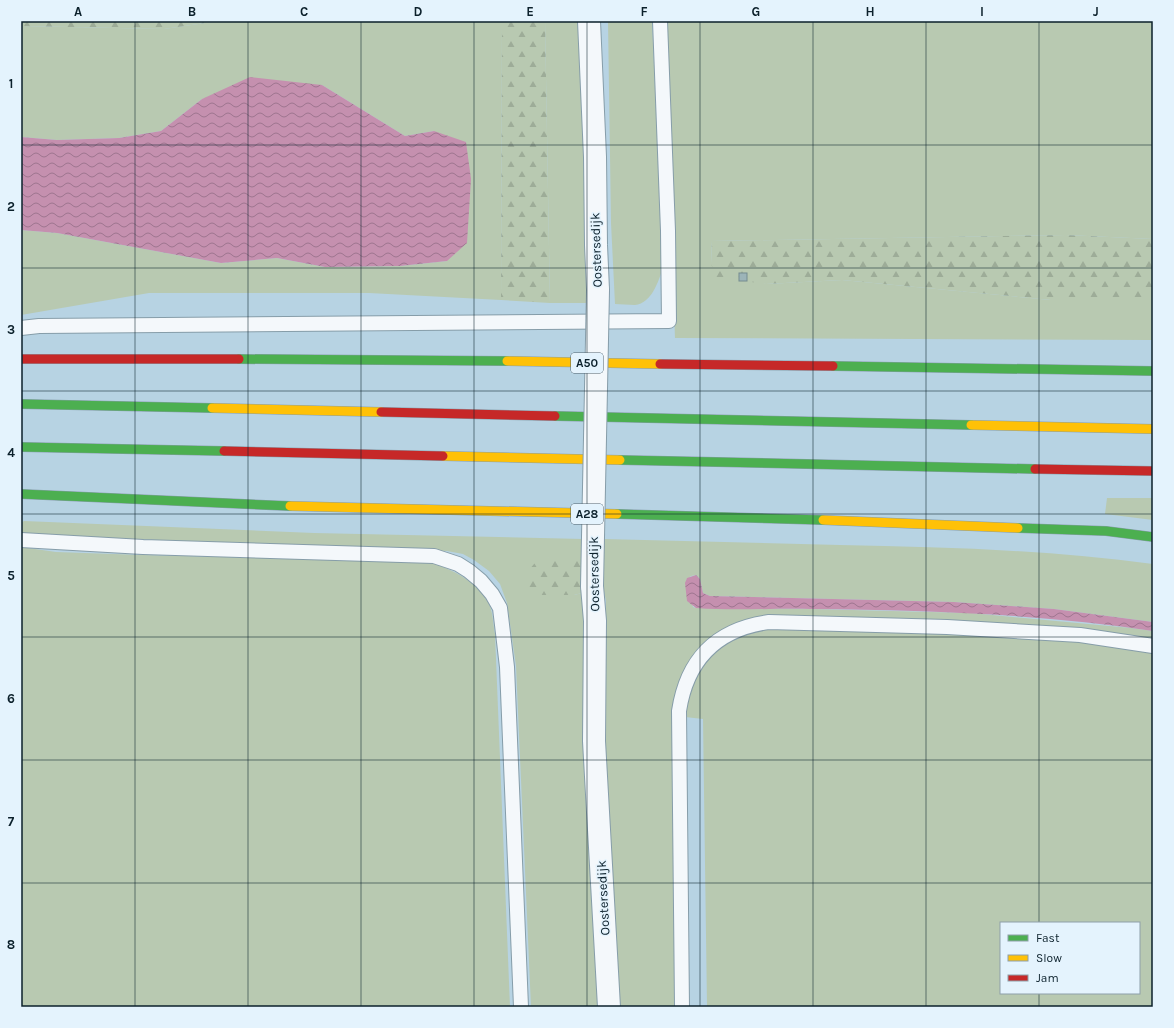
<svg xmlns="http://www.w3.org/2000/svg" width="1174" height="1028" font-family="Karla,sans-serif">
<defs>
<pattern id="forest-firs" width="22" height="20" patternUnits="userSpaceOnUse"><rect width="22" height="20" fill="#b8c9b1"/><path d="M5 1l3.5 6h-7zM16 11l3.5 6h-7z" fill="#9dac98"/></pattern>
<pattern id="water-waves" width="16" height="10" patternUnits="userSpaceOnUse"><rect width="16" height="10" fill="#c590af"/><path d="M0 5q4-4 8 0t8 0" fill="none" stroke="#9e758f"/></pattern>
</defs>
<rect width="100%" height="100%" fill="#b7d3e3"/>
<!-- grass -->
<g fill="#b8c9b1" fill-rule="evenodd">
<polygon points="219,21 502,21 501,300 369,293 149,293 21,315 21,230 57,233 221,263 277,258 325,267 400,266 447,261 434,131 405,136 322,85 202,99 161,131 119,138 57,140 21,137 21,26 164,29"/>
<polygon points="545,21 588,21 588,303 550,303"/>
<path d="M608,21H652L663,268C658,282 652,303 635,305C628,305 621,304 615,304L611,223Z"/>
<polygon points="664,21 1153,21 1153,239 1066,235 712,241 711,263 766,284 842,280 1051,300 1153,300 1153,340 675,338"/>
<polygon points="1107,498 1153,498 1153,520 1105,514"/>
<polygon points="24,521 314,533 583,539 582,557 549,557 530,595 574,595 582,593 586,595 598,1007 531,1007 516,666 507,603 500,584 489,571 474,560 463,554 447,551 27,535 21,534 21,523"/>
<path d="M604,539C683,541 761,543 840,545C945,547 1049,550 1153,564V622L1054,609L954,602L710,596L703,593L700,579L696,575L691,576L686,580L693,607L696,608L812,609L971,613L1131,628L1153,631V640L769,617L687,667L676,1007H616L602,752L606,601L603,586Z"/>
<path d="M21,547L56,552L143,555L429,562C451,569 478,581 489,604C493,612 493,624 495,634L510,1007H21Z"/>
<path d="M770,628L947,633L1079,641L1153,652V1007H707L703,719L685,717L687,698L697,672L714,651L740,634ZM1001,923H1139V993H1001Z"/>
</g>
<!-- forest -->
<g fill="url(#forest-firs)">
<polygon points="21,21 219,21 164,29 21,26"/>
<polygon points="502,21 545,21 550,303 501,300"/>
<polygon points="1066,235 1153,239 1153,300 1051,300 842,280 766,284 715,277 711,263 712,241"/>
<path d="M549,557H582V593L574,595H530C527,589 527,585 528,579C529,565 536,560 549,557Z"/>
</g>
<!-- water -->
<g fill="url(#water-waves)">
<polygon points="250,77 322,85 405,136 434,131 466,142 471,179 467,243 447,261 400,266 325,267 277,258 221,263 57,233 21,230 21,137 57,140 119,138 161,131 202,99"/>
<path d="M696,575L700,579L703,593L710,596L954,602L1054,609L1153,622V631C1040,614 925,610 811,609C773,608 734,611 696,608L687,601L685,583L687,578Z"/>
</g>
<!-- building -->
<rect fill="#9cb4b8" stroke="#748c90" x="739" y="273" width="8" height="8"/>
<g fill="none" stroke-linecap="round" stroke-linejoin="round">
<!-- lane casing -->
<g stroke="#869da9" stroke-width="16">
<g id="lane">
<polyline points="21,328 39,326 669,321 668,231 660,21"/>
<polyline points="21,540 143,547 434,556 458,564 469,571 481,581 492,594 500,608 507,667 521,1007"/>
<path d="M682,1007L679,711C687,659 717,629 769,622L947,627L1080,635L1153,646"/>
</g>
</g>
<!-- street casing -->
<g stroke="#869da9" stroke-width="24">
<g id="street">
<polyline points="589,21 595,157 596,245 598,290"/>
<polyline points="592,586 595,621 594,741 609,1007"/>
</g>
</g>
<!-- fast casing -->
<g stroke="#869da9" stroke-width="10">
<g id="fast">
<polyline points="239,359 507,361"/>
<polyline points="833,366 1153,371"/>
<polyline points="21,404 212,408"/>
<polyline points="555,416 971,425"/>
<polyline points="21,447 224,451"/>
<polyline points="620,460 1035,469"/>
<polyline points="21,494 290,506"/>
<polyline points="617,514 823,520"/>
<polyline points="1018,528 1106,531 1153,537"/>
</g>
</g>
<!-- slow casing -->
<g stroke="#869da9" stroke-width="10">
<g id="slow">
<polyline points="507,361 660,364"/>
<polyline points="212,408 381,412"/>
<polyline points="971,425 1153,429"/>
<polyline points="443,456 620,460"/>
<polyline points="290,506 617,514"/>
<polyline points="823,520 1018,528"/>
</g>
</g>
<!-- jam casing -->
<g stroke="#869da9" stroke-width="10">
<g id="jam">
<polyline points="21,359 239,359"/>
<polyline points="660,364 833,366"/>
<polyline points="381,412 555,416"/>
<polyline points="224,451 443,456"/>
<polyline points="1035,469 1153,471"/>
</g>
</g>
<!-- lane -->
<use href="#lane" stroke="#f4f8fb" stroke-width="14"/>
<!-- street -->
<use href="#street" stroke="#f4f8fb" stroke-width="22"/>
<!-- fast -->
<use href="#fast" stroke="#4caf50" stroke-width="9"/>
<!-- slow -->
<use href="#slow" stroke="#ffc107" stroke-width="9"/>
<!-- jam -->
<use href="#jam" stroke="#c62828" stroke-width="9"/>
<!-- street-bridge casing -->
<g stroke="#869da9" stroke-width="24" stroke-linecap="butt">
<polyline id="street-bridge" points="592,586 598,290"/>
</g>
<!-- street-bridge -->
<use href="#street-bridge" stroke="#f4f8fb" stroke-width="22"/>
</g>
<!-- grid -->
<path fill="none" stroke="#0b202b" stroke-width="1" stroke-opacity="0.55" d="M135,21V1007M248,21V1007M361,21V1007M474,21V1007M587,21V1007M700,21V1007M813,21V1007M926,21V1007M1039,21V923M21,145H1153M21,268H1153M21,391H1153M21,514H1153M21,637H1153M21,760H1153M21,883H1153M1039,993V1007"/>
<g text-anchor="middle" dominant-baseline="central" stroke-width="3" stroke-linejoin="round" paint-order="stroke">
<!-- shield labels -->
<g fill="#e4f3fd" stroke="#4c5f6a" stroke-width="1">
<rect x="571" y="353" width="32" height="20" rx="3"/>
<rect x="571" y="504" width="32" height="20" rx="3"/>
</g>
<g font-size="12" font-weight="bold" fill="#0b202b">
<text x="587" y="363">A50</text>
<text x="587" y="514">A28</text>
</g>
<!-- street labels -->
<g font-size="13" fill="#0b202b" stroke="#e4f3fd">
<text transform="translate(596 250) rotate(-92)">Oostersedijk</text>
<text transform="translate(594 574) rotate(-91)">Oostersedijk</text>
<text transform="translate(603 898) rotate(-93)">Oostersedijk</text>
</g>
</g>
<!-- border -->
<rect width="1174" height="1028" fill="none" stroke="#e4f3fd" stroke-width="44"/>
<!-- legend -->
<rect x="1000" y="922" width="140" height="72" fill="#e4f3fd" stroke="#8d9fa9"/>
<rect x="1008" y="935" width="20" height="6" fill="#4caf50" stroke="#8d9fa9"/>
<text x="1036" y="942" font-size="12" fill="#0b202b">Fast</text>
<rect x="1008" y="955" width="20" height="6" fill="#ffc107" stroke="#8d9fa9"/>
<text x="1036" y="962" font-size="12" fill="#0b202b">Slow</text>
<rect x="1008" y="975" width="20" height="6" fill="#c62828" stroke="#8d9fa9"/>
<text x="1036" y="982" font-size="12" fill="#0b202b">Jam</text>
<rect x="22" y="22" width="1130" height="984" fill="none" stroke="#0b202b" stroke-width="1.5"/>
<g font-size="13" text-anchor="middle" font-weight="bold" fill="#0b202b">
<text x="78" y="16">A</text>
<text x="192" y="16">B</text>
<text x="304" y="16">C</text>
<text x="418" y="16">D</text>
<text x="530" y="16">E</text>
<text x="644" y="16">F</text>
<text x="756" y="16">G</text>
<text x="870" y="16">H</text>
<text x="982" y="16">I</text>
<text x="1096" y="16">J</text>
<text x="11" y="88">1</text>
<text x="11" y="211">2</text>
<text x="11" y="334">3</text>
<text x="11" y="457">4</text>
<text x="11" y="580">5</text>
<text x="11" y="703">6</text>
<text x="11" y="826">7</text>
<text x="11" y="949">8</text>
</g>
</svg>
